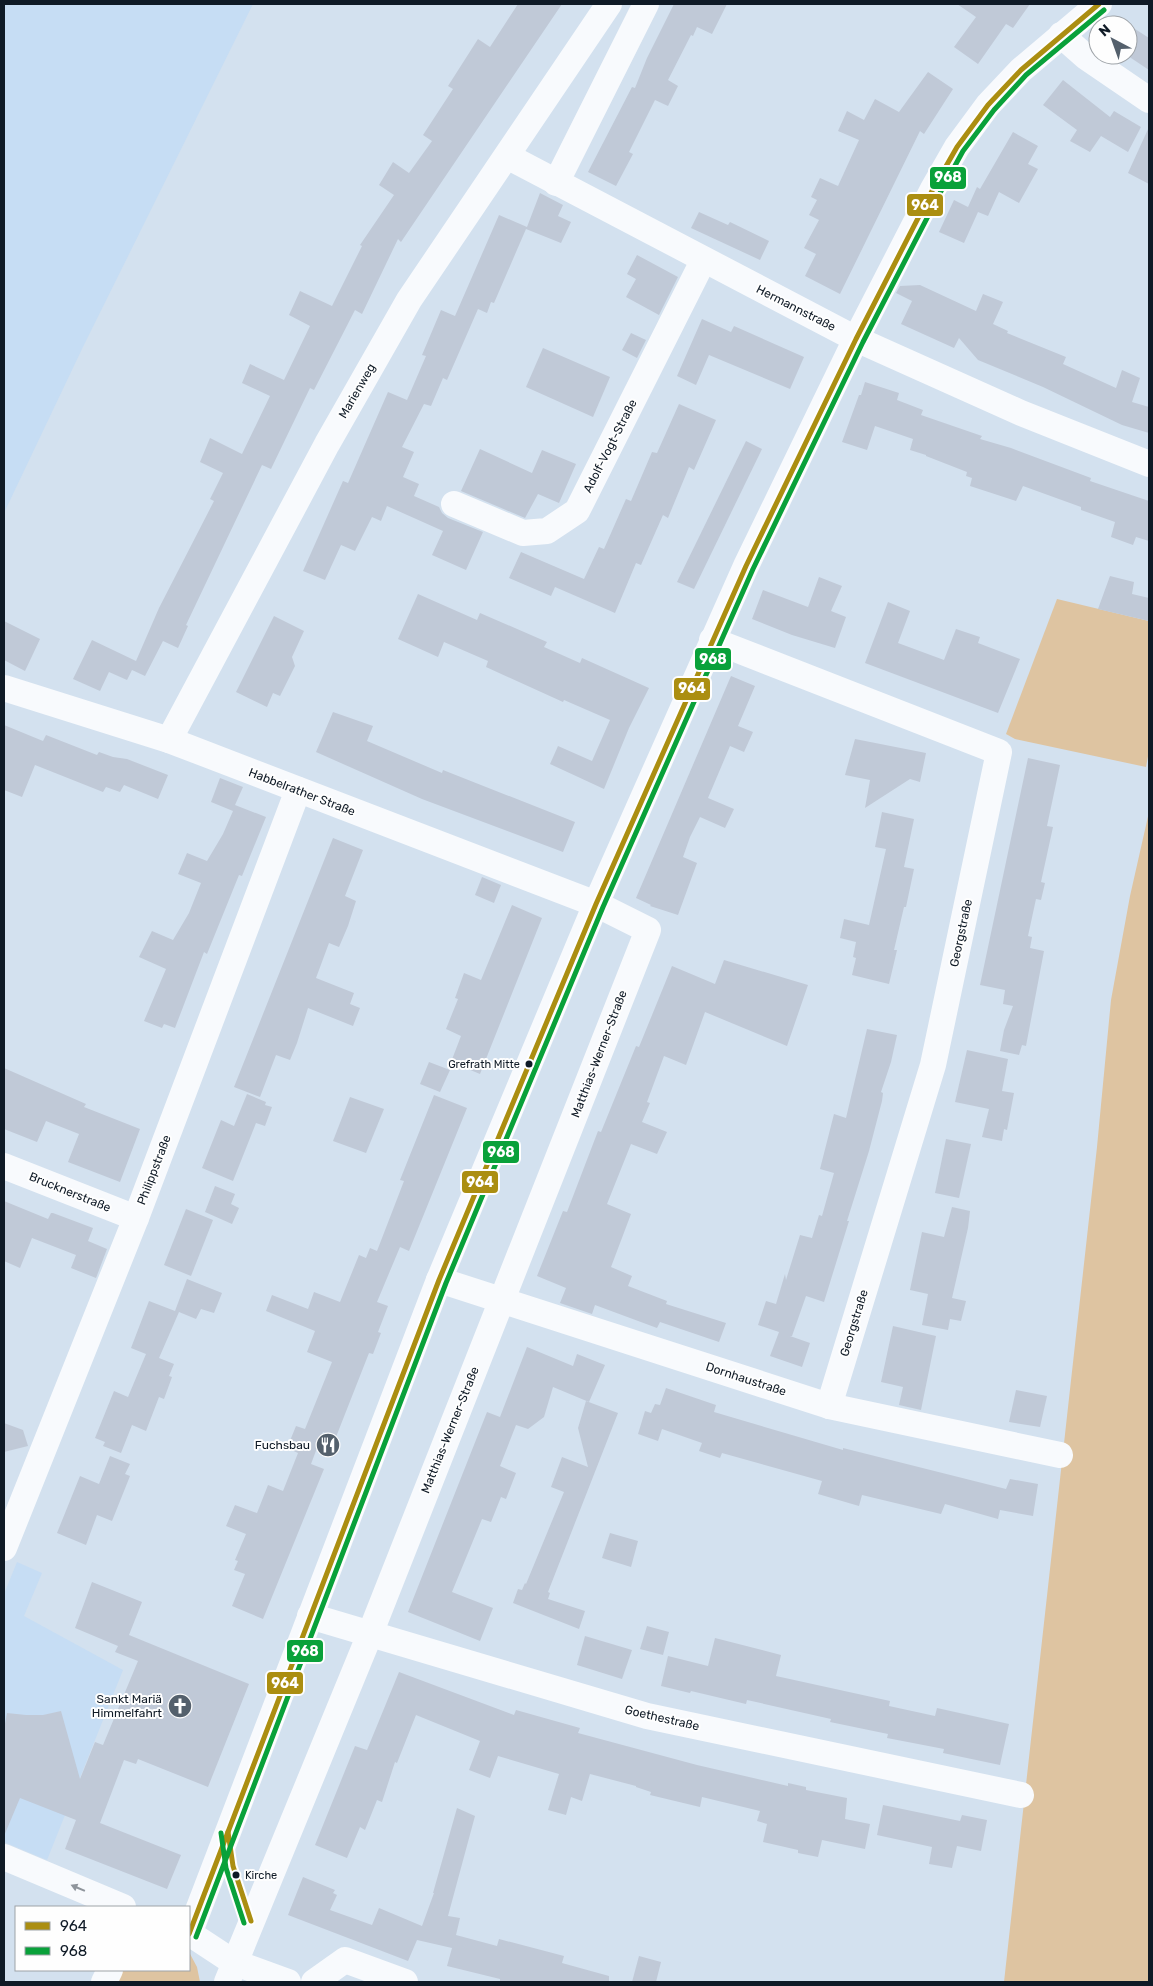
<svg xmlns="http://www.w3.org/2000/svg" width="1153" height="1986" font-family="Rubik,sans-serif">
<rect width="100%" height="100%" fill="#d3e1ef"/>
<!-- built -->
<g fill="#c6ddf4">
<polygon points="4,4 253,4 82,349 4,513"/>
<polygon points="17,1562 42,1573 24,1616 123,1670 47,1860 4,1842 4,1594"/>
</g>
<!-- green -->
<g fill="#dec4a1">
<polygon points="1057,599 1149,621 1149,751 1146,767 1015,739 1006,734"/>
<polygon points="1149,812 1149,1982 1004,1982 1097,1147 1111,1000 1130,896"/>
<polygon points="189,1952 197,1967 200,1982 112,1982 117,1970 189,1970"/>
</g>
<!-- building -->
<g fill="#c0c9d7">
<polygon points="518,4 562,4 401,242 398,239 362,314 355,310 314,390 310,388 271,469 262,465 186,625 188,626 178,648 163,641 145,676 132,670 127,680 109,672 100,691 73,679 92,640 136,661 159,608 214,501 210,499 223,473 200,462 210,438 242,454 270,396 242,383 250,364 284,380 310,326 289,315 300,291 332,306 362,246 360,245 394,195 379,185 393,162 409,173 432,141 423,135 453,89 448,86 478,39 490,47"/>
<polygon points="674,4 727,4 712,34 697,27 693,36 691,35 668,80 678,86 668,106 655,100 629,152 633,154 616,186 588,172 632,87 635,88 647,58"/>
<polygon points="957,4 1030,4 1013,28 1006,24 978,64 954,47 976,17"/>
<polygon points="1135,29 1149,38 1149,70 1128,56 1128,41"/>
<polygon points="928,72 953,89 924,134 920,131 840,294 805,276 816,254 804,248 819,220 809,215 817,200 811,197 820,178 838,186 859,140 838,131 847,111 864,120 875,99 899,112"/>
<polygon points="1063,80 1110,117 1114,111 1141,127 1128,152 1101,136 1090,152 1070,141 1077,130 1043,105"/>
<polygon points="1149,127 1149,184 1128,173"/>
<polygon points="1013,132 1038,146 1028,164 1038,169 1019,203 999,192 988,216 978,212 964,243 939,232 954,200 968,207 977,187 980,189"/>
<polygon points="540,193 563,205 558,216 571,222 561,243 526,229 494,303 491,302 487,313 478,309 447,380 443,378 431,406 424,404 402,447 414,452 403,477 419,484 414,496 439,507 442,513 448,518 483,532 466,570 432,555 443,531 387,506 381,521 372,517 355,551 341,545 325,580 303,571 343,481 348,483 388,392 407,400 426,356 422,355 441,310 455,316 499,215 527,227"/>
<polygon points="699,212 728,225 730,222 769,241 760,260 691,228"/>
<polygon points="637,255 678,277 659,315 626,297 636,279 627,274"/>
<polygon points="920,285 976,311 983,294 1003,302 993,324 1008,331 1007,333 1066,357 1063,364 1116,388 1122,370 1140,378 1132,402 1149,407 1149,433 1122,425 1043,387 978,360 959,338 954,348 901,324 912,301 896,293 900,286"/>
<polygon points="702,319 731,332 734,326 804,357 790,389 709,355 696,385 677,376"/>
<polygon points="631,333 646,340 637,358 622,350"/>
<polygon points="543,348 610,377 593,417 526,387"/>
<polygon points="865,382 899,393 897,400 923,410 921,415 982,436 980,439 1011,448 1091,478 1090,481 1149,501 1149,541 1136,537 1133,545 1111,537 1115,522 1081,510 1081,507 1023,486 1016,501 970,486 972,478 966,476 967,472 926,456 926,455 910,450 913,439 875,426 867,450 842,442 859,395 861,395"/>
<polygon points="679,404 716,420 694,470 689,467 668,518 663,515 641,565 636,563 615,613 555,587 551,596 509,578 521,552 584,579 599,547 604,549 626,499 631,501 652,452 657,453"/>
<polygon points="746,441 762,449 694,589 677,582"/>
<polygon points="480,449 532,473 542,450 576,464 559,503 538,494 525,518 461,491"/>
<polygon points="1110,576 1134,582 1132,594 1149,598 1149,621 1098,609"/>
<polygon points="819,577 842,586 831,611 846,617 835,648 792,635 752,619 763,590 808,607"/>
<polygon points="418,594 477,620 480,613 547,642 544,647 580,663 582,658 649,688 629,728 604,789 550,764 558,746 592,761 610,720 564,700 563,702 486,667 488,661 444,642 438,657 398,639"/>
<polygon points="888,602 910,611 898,643 944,660 956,629 980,637 978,643 1020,659 998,713 865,663"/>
<polygon points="274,616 304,631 292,657 295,666 280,696 273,693 267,707 236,692"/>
<polygon points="4,621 40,639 25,671 4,660"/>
<polygon points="731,676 755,686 738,726 753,732 744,752 730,746 708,798 734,809 725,828 700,817 690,837 683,857 697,863 678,915 650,906 651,905 636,898"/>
<polygon points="333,712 373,726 367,741 442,773 443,770 575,822 563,852 422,799 316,752"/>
<polygon points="4,725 43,741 46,735 97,755 99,752 113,757 127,759 168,775 158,799 124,785 120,792 106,787 103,792 35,765 22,797 4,790"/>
<polygon points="855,739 926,753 920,782 910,779 865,808 870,780 845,775"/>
<polygon points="1028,758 1060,765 1047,826 1053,827 1041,882 1045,883 1041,900 1036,899 1028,936 1032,937 1030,948 1044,951 1026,1046 1022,1045 1019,1055 1000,1051 1004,1030 1013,1006 1003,1004 1005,990 980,985"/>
<polygon points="220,778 243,787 235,805 266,817 242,876 239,875 207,954 204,952 175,1028 164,1024 162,1028 144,1021 166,969 139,957 152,931 173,940 189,913 201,883 178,874 187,853 207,861 223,834 233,811 211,802"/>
<polygon points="882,812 914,819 904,867 914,869 906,907 904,907 894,950 897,950 889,984 852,975 856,958 853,957 856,942 840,938 844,919 869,925 886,849 875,847"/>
<polygon points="333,838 363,850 345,896 356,901 348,926 339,947 329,943 316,978 354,993 350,1004 360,1008 353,1026 308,1008 297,1043 290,1060 276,1055 260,1097 234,1087"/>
<polygon points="482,877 501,885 494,903 475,895"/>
<polygon points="512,905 542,918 480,1074 451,1062 461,1036 446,1029 458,999 455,998 464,973 481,980"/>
<polygon points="724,960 808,985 787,1046 705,1012 686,1065 664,1056 647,1102 650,1103 642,1122 667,1132 657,1154 631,1144 607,1204 631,1214 611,1267 632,1276 628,1286 667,1301 666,1304 726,1323 719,1342 660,1322 657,1328 595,1305 592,1314 560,1303 566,1288 537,1276 563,1211 567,1212 598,1131 601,1132 636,1046 639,1047 672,966 715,984"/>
<polygon points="867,1029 897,1035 891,1062 881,1092 883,1093 882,1101 869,1151 847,1221 849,1221 824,1302 806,1296 792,1336 790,1336 810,1343 802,1367 770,1356 779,1332 758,1325 766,1301 776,1304 785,1274 786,1280 800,1235 812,1238 819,1215 822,1216 834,1173 820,1169 834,1114 846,1118"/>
<polygon points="967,1050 1008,1059 1002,1091 1014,1093 1007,1130 1004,1129 1002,1141 982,1137 989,1109 955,1102"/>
<polygon points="429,1062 450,1070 440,1092 420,1084"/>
<polygon points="4,1068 86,1104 84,1107 140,1129 120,1182 68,1162 79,1134 46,1121 37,1142 4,1129"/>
<polygon points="247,1094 266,1102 265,1105 272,1107 265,1126 256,1123 233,1181 202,1168 221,1120 234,1126"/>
<polygon points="434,1095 467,1108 409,1251 400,1247 377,1302 388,1306 378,1332 381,1333 373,1354 369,1353 336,1437 323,1432 311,1464 324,1469 263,1619 232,1606 245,1574 234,1570 238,1561 235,1560 246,1534 226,1526 235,1505 257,1513 268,1485 283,1491 298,1453 287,1448 296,1426 305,1429 332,1362 307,1352 315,1331 266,1311 272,1295 308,1309 314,1292 340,1302 359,1255 366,1258 370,1248 377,1251 404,1181 400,1180"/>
<polygon points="350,1097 384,1109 366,1153 333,1141"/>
<polygon points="946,1139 971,1144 959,1198 935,1193"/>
<polygon points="215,1186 235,1194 231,1204 239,1208 232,1224 205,1212"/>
<polygon points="4,1201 48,1219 51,1213 53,1213 93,1228 88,1241 107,1249 96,1278 71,1268 76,1255 32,1238 20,1268 4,1261"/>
<polygon points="952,1207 970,1211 968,1228 952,1298 966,1301 961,1321 950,1319 948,1330 922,1325 928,1294 910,1290 922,1232 944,1237"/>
<polygon points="186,1209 213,1220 191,1276 164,1265"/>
<polygon points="187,1279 222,1293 214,1313 201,1309 196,1319 179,1312 159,1358 174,1364 169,1376 172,1377 164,1399 159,1397 146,1431 132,1425 121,1453 103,1446 105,1442 95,1438 114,1391 128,1397 146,1354 131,1348 149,1301 175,1311"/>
<polygon points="893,1326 936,1336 921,1410 899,1405 903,1387 881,1382"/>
<polygon points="527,1347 573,1366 577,1354 605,1365 589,1402 553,1387 544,1417 528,1429 516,1425 500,1466 516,1473 506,1499 501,1497 491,1522 482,1519 452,1592 493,1608 480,1641 408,1612 487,1412 500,1417"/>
<polygon points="666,1388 716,1405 714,1412 843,1450 843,1448 1006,1489 1010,1479 1038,1484 1033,1516 1000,1510 998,1519 945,1504 941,1514 862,1495 859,1506 818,1494 822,1481 722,1453 720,1458 699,1451 702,1443 662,1429 658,1441 638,1434 645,1411 651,1413 655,1404 660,1405"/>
<polygon points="1016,1390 1047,1396 1040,1427 1009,1422"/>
<polygon points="586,1401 618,1413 548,1592 550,1593 548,1599 585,1611 579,1629 513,1603 518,1589 522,1590 525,1583 526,1584 564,1492 551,1487 562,1457 588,1467 578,1428"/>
<polygon points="4,1423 23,1430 28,1446 4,1452"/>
<polygon points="110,1456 130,1464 125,1474 130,1476 112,1521 97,1515 86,1545 57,1533 80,1476 99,1484"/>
<polygon points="610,1533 638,1541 631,1567 602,1558"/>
<polygon points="92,1582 142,1602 129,1635 249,1684 208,1787 138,1759 136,1764 124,1760 100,1823 181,1855 167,1889 65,1849 76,1820 20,1798 4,1836 4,1729 7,1713 26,1715 43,1715 61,1711 80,1779 95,1742 103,1745 138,1661 115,1652 118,1646 75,1628"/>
<polygon points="647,1626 669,1632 663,1655 640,1649"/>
<polygon points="585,1636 632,1650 622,1679 577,1665"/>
<polygon points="715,1638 781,1655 776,1676 890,1701 889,1706 935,1716 937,1708 1009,1724 1000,1765 943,1753 944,1749 887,1738 888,1734 830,1722 831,1719 747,1700 746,1704 691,1691 690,1693 661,1686 668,1656 708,1666"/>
<polygon points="399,1672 514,1715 516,1710 580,1728 578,1733 697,1765 788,1786 788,1783 806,1787 806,1790 847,1798 845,1819 870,1824 865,1849 822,1840 818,1857 798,1853 798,1850 763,1842 767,1824 757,1821 760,1811 702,1797 700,1807 650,1795 651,1792 636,1787 636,1786 590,1774 582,1801 571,1797 566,1815 548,1810 559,1774 498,1756 490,1778 469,1770 480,1741 416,1715 397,1763 395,1762 382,1802 377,1800 365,1830 360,1827 347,1858 315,1845 355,1746 367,1750"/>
<polygon points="883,1805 960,1821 962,1815 987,1820 981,1851 957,1846 952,1868 929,1864 932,1847 877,1835"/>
<polygon points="457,1808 475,1816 448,1916 460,1918 456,1935 497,1946 499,1939 564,1956 562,1963 609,1976 609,1982 500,1982 500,1979 447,1966 452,1948 417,1940 408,1961 288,1915 303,1877 335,1890 333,1893 337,1895 330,1910 372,1925 379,1908 422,1926 434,1893 433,1893"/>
<polygon points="639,1956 661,1962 656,1982 632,1982"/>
</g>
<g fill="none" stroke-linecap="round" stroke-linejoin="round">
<!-- minor -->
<g stroke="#f8fafd" stroke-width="26">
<polyline points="1061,35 1086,57 1149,100"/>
<polyline points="507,156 856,339 1021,413 1149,464"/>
<polyline points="556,183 646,4"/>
<polyline points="454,504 523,533 547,531 577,511 703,261"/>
<polyline points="712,640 999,752 933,1065 829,1406"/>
<polyline points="4,688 169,740 596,904 648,930 370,1634 227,1982"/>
<polyline points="169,740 327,444 409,300 609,4"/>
<polyline points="4,1166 136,1218"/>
<polyline points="439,1280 829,1406 1060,1455"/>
<polyline points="4,1548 136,1218 298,790"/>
<polyline points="310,1616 647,1716 1021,1795"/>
<polyline points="4,1857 123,1907"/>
<polyline points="189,1933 233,1962 288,1982"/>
<polyline points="189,1934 439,1280 596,904 746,566 856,339 933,189 957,147 988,105 1021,70 1099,4"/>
<polyline points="104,1982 110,1970"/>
<polyline points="314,1982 345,1960 405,1982"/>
</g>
<!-- bus-1 casing -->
<g stroke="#fefefe" stroke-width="9">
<g id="bus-1">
<polyline points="228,1832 233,1866 251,1921"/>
<polyline points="189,1934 439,1280 596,904 746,566 856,339 933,189 957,147 988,105 1021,70 1099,4"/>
</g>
</g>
<!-- bus-2 casing -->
<g stroke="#fefefe" stroke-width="9">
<g id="bus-2">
<polyline points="221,1833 226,1868 244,1923"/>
<polyline points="196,1937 446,1283 603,907 753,569 863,342 940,193 963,151 994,110 1026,75 1104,10"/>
</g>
</g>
<!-- bus-1 -->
<use href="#bus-1" stroke="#ab8e11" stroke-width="5"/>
<!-- bus-2 -->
<use href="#bus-2" stroke="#09a13a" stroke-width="5"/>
</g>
<!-- one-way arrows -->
<defs><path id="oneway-solid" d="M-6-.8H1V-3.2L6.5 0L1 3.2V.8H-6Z" transform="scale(1.25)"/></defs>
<use fill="#8f959c" href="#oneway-solid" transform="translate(78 1888) rotate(-157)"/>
<!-- icons -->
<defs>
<g id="restaurant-disc" transform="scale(1.25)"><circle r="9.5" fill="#54606c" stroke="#fefefe"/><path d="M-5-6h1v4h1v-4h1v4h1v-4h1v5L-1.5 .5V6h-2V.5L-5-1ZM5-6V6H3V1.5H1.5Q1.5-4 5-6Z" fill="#fff"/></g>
<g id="church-disc" transform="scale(1.25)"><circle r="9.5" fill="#54606c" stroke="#fefefe"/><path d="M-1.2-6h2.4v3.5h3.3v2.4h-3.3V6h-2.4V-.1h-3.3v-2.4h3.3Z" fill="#fff"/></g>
</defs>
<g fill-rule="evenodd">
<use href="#restaurant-disc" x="328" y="1445"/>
<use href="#church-disc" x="180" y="1706"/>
</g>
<!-- markers -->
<g fill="#0f1a26" stroke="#fefefe" stroke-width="2">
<circle cx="529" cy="1064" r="4.5"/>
<circle cx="236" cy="1875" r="4.5"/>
</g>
<g text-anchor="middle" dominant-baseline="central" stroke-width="4" stroke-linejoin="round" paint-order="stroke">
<!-- bus labels -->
<g font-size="11" fill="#0f1a26" stroke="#fefefe" text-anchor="end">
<text x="520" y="1064">Grefrath Mitte</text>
<text x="245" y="1875" text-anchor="start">Kirche</text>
</g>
<!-- street labels -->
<g font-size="12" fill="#0f1a26" stroke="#fefefe">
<text transform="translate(796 308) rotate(27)">Hermannstraße</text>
<text transform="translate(357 391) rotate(-60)">Marienweg</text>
<text transform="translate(610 446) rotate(-63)">Adolf-Vogt-Straße</text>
<text transform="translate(302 792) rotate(21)">Habbelrather Straße</text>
<text transform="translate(961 933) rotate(-78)">Georgstraße</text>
<text transform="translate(599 1054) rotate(-69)">Matthias-Werner-Straße</text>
<text transform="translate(154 1170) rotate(-69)">Philippstraße</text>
<text transform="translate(70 1192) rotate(22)">Brucknerstraße</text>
<text transform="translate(854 1323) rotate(-73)">Georgstraße</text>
<text transform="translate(746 1379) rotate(18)">Dornhaustraße</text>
<text transform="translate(450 1430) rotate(-68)">Matthias-Werner-Straße</text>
<text transform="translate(662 1718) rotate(13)">Goethestraße</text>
</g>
<!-- poi labels -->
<g font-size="12" fill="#0f1a26" stroke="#fefefe" text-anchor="end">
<text x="310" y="1445">Fuchsbau</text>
<text x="162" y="1699">Sankt Mariä<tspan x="162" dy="14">Himmelfahrt</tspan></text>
</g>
</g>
<g stroke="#fefefe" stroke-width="2">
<rect x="929" y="166" width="38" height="24" rx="5" fill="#09a13a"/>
<rect x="906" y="193" width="38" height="24" rx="5" fill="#ab8e11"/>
<rect x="694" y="647" width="38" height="24" rx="5" fill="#09a13a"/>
<rect x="673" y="677" width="38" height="24" rx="5" fill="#ab8e11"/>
<rect x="482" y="1140" width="38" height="24" rx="5" fill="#09a13a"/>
<rect x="461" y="1170" width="38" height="24" rx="5" fill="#ab8e11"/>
<rect x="286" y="1639" width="38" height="24" rx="5" fill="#09a13a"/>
<rect x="266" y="1671" width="38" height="24" rx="5" fill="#ab8e11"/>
</g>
<g font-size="14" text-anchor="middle" font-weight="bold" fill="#fff">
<text x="948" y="182">968</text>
<text x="925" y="210">964</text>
<text x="713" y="664">968</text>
<text x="692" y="693">964</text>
<text x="501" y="1157">968</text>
<text x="480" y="1187">964</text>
<text x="305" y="1656">968</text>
<text x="285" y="1688">964</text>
</g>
<!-- border -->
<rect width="1153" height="1986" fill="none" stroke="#0f1a26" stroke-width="10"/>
<!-- legend -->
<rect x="15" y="1906" width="175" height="65" fill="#fefefe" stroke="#9ea3a8"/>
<rect x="25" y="1922" width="25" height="8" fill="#ab8e11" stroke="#9ea3a8"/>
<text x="60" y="1931" font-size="15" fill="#0f1a26">964</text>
<rect x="25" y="1947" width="25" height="8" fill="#09a13a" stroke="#9ea3a8"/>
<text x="60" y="1956" font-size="15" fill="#0f1a26">968</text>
<!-- north arrow -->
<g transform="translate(1113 40) rotate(319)"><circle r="24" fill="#fefefe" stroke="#9ea3a8"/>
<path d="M0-4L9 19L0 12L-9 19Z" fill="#54606c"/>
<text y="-8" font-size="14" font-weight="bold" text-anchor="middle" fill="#0f1a26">N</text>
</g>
</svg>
